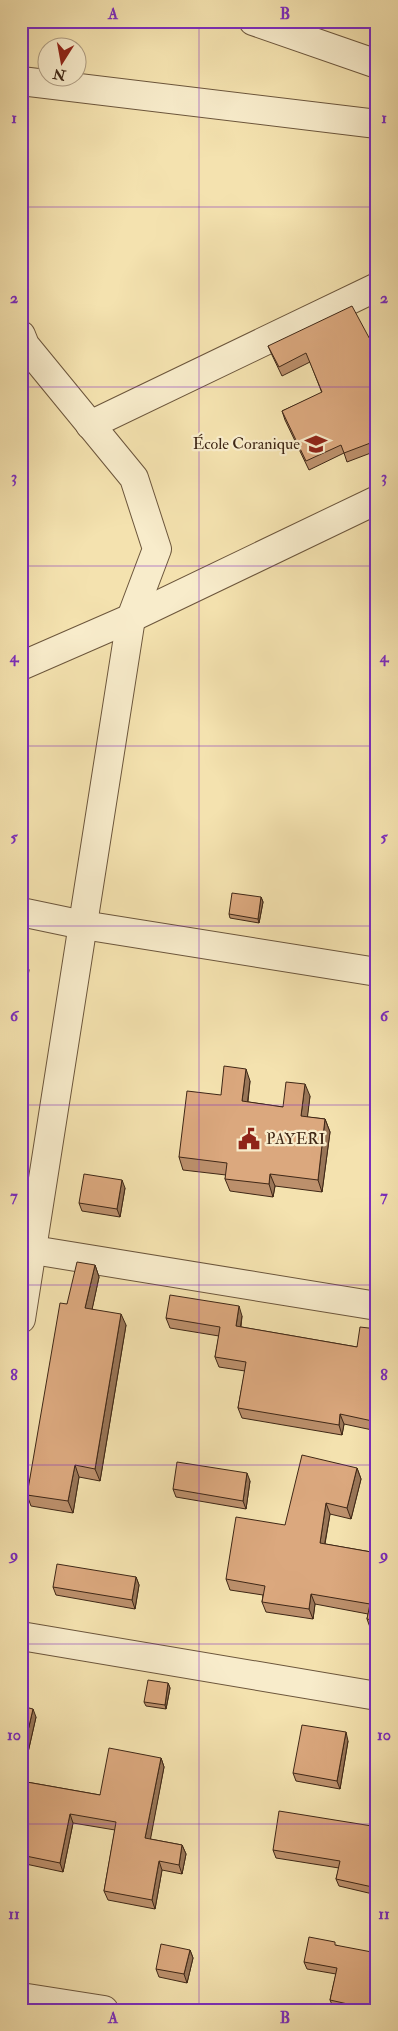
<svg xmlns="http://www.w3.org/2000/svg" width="398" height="2031" font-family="'IM FELL Double Pica',serif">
<rect width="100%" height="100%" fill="#f4e2af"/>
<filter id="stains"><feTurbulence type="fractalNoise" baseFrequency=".004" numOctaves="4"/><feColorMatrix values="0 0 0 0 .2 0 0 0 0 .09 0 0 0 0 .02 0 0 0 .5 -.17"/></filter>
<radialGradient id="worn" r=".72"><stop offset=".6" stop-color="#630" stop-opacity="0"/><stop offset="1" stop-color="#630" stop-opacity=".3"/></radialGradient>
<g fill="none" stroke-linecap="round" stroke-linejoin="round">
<!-- minor casing -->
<g stroke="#6c563c" stroke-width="30">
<g id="minor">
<polyline points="253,21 377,64"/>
<polyline points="21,81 377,124"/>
<polyline points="21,335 25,345 134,478 157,549 131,618 21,1319"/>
<polyline points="90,425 377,287"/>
<polyline points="21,666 131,618 377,500"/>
<polyline points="21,912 83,925 377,972"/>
<polyline points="21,1248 377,1306"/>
<polyline points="21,1636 377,1696"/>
<polyline points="21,1997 104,2010"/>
</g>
</g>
<!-- minor -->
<use href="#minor" stroke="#f8eccb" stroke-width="28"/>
</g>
<!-- wall -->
<g fill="#bc906c" stroke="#3f2716">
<polygon points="268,346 377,354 377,447 375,448 376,451 347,462 344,453 309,470 285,420 282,411 322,393 310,362 282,376 272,355"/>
<polygon points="261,897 263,902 259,923 230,918 229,914"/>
<polygon points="250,1081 248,1102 283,1107 310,1096 307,1117 325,1119 330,1132 322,1192 275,1186 273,1197 230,1191 225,1179 226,1175 183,1170 179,1157 221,1095"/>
<polygon points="125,1188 120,1217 82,1211 79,1203"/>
<polygon points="95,1265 99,1277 92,1309 126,1325 100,1481 79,1477 73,1513 31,1506 27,1495 67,1304"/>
<polygon points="242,1316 241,1327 357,1347 377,1329 377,1431 344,1424 342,1435 242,1418 238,1408 245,1371 219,1367 215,1357 219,1336 170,1328 166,1318"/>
<polygon points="357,1468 361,1479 351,1519 330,1514 325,1544 377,1553 377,1630 371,1630 367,1619 368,1614 315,1604 313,1619 266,1612 262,1602 263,1595 230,1590 226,1579 285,1525"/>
<polygon points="250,1481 246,1509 176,1497 173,1489"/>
<polygon points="136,1577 139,1585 135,1609 56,1595 53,1587"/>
<polygon points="168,1683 170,1688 166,1709 146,1706 144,1702"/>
<polygon points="21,1706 36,1717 24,1770 21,1770"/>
<polygon points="348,1741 340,1789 296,1781 293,1773"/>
<polygon points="161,1758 164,1767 150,1839 182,1845 186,1854 182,1874 162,1870 155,1909 108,1900 104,1891 115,1830 73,1823 63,1872 21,1863 21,1781 100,1795"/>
<polygon points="377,1801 377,1895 339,1886 336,1879 339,1868 276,1858 273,1850 372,1826"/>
<polygon points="337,1945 377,1994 374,2010 343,2010 333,2007 330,2000 336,1974 307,1969 304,1962"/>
<polygon points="190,1950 193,1958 187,1983 159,1977 156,1969"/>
</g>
<!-- shaded-wall -->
<g fill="#997658" stroke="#3f2716">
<polygon points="21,747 24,754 21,769"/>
<polygon points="261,897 263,902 259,923 258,919"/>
<polygon points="21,933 24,942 21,961"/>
<polygon points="25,959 29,970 21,1019 21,985"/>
<polygon points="246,1069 250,1081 246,1114 242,1101"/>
<polygon points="305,1084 310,1096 306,1129 301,1116"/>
<polygon points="325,1119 330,1132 322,1192 318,1180"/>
<polygon points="270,1174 275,1186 273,1197 269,1184"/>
<polygon points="122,1180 125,1188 120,1217 117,1209"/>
<polygon points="95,1265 99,1277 90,1319 85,1308"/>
<polygon points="239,1306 242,1316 239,1336 236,1326"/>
<polygon points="121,1314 126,1325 100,1481 95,1469"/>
<polygon points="340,1414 344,1424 342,1435 339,1425"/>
<polygon points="75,1465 79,1477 73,1513 68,1501"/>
<polygon points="357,1468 361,1479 351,1519 347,1508"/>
<polygon points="247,1473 250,1481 246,1509 243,1501"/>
<polygon points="326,1503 330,1514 323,1553 320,1543"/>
<polygon points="136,1577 139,1585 135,1609 132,1600"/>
<polygon points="311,1594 315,1604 313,1619 309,1609"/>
<polygon points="168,1683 170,1688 166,1709 165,1705"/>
<polygon points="33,1709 36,1717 24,1770 21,1761"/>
<polygon points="346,1732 348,1741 340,1789 337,1781"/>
<polygon points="161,1758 164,1767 149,1847 145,1838"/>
<polygon points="70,1814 73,1823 63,1872 60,1863"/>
<polygon points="182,1845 186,1854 182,1874 179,1865"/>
<polygon points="159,1861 162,1870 155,1909 152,1900"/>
<polygon points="190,1950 193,1958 187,1983 184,1974"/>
<polygon points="377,1974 377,1994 374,2010 370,2010"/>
</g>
<!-- building -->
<g fill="#dba87e" stroke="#3f2716">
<polygon points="352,306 373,345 377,354 377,437 372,439 373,442 344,453 341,445 306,461 282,411 322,392 306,353 279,367 268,346"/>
<polygon points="232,893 261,897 258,919 229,914"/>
<polygon points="21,959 25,959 21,985"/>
<polygon points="224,1066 246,1069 242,1101 283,1107 286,1082 305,1084 301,1116 325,1119 318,1180 270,1174 269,1184 225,1179 227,1163 179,1157 187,1091 221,1095"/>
<polygon points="84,1174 122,1180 117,1209 79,1203"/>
<polygon points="77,1262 95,1265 85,1308 121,1314 95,1469 75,1465 68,1501 27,1495 60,1303 67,1304"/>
<polygon points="170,1295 239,1306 236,1326 357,1347 360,1327 377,1329 377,1422 340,1414 339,1425 238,1408 246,1362 215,1357 220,1327 166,1318"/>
<polygon points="302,1455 357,1468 347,1508 326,1503 320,1543 377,1553 377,1621 367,1619 370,1604 311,1594 309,1609 262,1602 265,1586 226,1579 236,1517 285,1525"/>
<polygon points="177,1462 247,1473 243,1501 173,1489"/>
<polygon points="57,1564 136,1577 132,1600 53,1587"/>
<polygon points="148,1680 168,1683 165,1705 144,1702"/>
<polygon points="21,1706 33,1709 21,1761"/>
<polygon points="302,1725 346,1732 337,1781 293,1773"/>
<polygon points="109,1748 161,1758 145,1838 182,1845 179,1865 159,1861 152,1900 104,1891 116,1822 70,1814 60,1863 21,1855 21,1781 100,1795"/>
<polygon points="377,1801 377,1888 336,1879 340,1861 273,1850 279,1811 372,1826"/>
<polygon points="309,1937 335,1942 335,1945 377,1953 377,1974 370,2009 330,2000 337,1968 304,1962"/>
<polygon points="161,1944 190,1950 184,1974 156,1969"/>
</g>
<!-- grid -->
<path fill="none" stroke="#7b2cbf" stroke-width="1" stroke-opacity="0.55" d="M199,21V2010M21,207H377M21,387H377M21,566H377M21,746H377M21,926H377M21,1105H377M21,1285H377M21,1465H377M21,1644H377M21,1824H377"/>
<!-- icons -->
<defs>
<g id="school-bare" transform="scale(1.725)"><path d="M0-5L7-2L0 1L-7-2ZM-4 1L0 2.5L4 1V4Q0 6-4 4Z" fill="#8f2418" stroke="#f8eccb" stroke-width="2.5" paint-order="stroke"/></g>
<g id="civic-bare" transform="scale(1.725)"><path d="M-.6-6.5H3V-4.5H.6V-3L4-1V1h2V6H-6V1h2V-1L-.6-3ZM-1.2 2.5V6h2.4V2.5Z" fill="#8f2418" stroke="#f8eccb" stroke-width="2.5" paint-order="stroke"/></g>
</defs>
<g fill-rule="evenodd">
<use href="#school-bare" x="316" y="444"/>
<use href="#civic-bare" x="249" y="1139"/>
</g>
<g text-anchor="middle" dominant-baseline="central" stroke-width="4.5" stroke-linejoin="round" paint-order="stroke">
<!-- poi labels -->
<g font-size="16" fill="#3f2716" stroke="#f8eccb" text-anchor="end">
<text x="300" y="444">École Coranique</text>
<text x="266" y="1139" text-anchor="start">PAYERI</text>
</g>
</g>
<!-- margin -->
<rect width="398" height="2031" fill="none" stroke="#f4e2af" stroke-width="55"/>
<!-- north arrow -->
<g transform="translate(62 62) rotate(191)"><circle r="24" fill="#f8eccb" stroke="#ae9d83"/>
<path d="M0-4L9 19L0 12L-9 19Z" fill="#8f2418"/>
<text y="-8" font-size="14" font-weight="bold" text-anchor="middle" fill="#3f2716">N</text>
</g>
<rect x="28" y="28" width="342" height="1976" fill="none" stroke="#7b2cbf" stroke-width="2"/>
<g font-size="16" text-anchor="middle" font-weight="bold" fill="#7b2cbf">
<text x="113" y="19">A</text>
<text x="285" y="19">B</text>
<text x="14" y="123">1</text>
<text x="384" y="123">1</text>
<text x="14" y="303">2</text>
<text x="384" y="303">2</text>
<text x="14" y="482">3</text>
<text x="384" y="482">3</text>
<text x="14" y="662">4</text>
<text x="384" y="662">4</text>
<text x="14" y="842">5</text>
<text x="384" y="842">5</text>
<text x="14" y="1021">6</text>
<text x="384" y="1021">6</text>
<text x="14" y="1201">7</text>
<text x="384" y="1201">7</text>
<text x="14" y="1380">8</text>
<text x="384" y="1380">8</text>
<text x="14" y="1560">9</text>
<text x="384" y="1560">9</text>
<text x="14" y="1740">10</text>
<text x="384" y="1740">10</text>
<text x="14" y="1919">11</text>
<text x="384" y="1919">11</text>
<text x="113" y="2023">A</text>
<text x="285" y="2023">B</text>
</g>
<rect width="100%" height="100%" filter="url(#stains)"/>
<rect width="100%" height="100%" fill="url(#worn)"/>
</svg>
